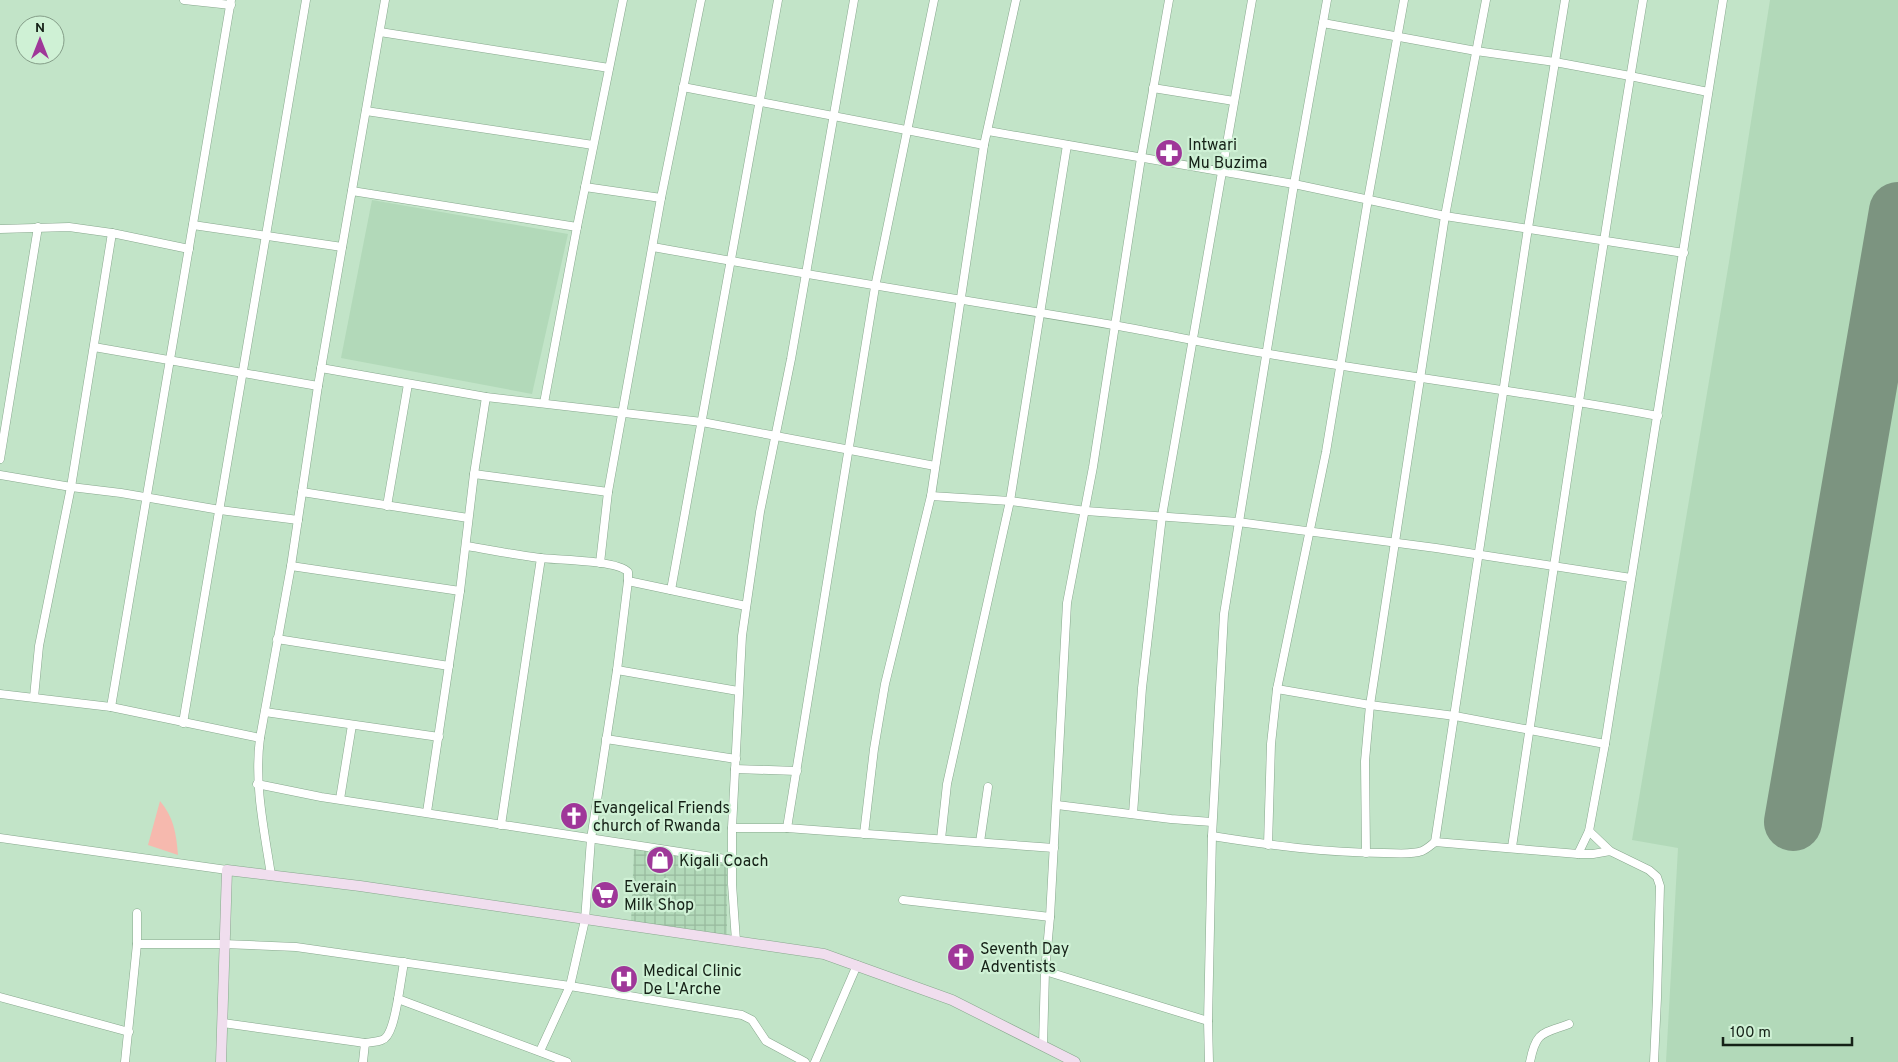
<svg xmlns="http://www.w3.org/2000/svg" width="1898" height="1062" viewBox="0 0 1898 1062" font-family="Overpass,sans-serif">
  <style>
    .built { fill: #b2d9b9 }
    .industrial { fill: url(#industrial-grid) }
    .green { fill: #f6b9ae }
    .lines { fill: none; stroke-linecap: round; stroke-linejoin: round }
    .taxiway { stroke: #7c9480; stroke-width: 22 }
    .runway { stroke: #7c9480; stroke-width: 58 }
    .street-casing { stroke: #87a78d; stroke-width: 9 }
    .secondary-casing { stroke: #87a78d; stroke-width: 11 }
    .street { stroke: #fff; stroke-width: 8 }
    .secondary { stroke: #f0deee; stroke-width: 10 }
    .labels { text-anchor: middle; stroke-width: 4.5; stroke-linejoin: round; paint-order: stroke }
    .poi-label { font-size: 16px; fill: #152117; stroke: #cff1d5; text-anchor: start }
  </style>
  <defs>
    <pattern id="industrial-grid" width="8" height="8" patternUnits="userSpaceOnUse" patternTransform="scale(1.25)"><rect width="8" height="8" fill="#b2d9b9"/><path d="M0 4h8M4 0v8" fill="none" stroke="#98ba9e"/></pattern>
  </defs>
  <rect width="100%" height="100%" fill="#c2e4c8"/>
  <g class="built">
    <path d="M1770,0H1898V1062H1666L1678,848L1632,840L1729,262Z"/>
    <path d="M372,200L568,234L532,394L341,358Z"/>
  </g>
  <path class="industrial" d="M634,849L727,863V935L631,922Z"/>
  <path class="green" d="M160,801C174,818 176,833 178,855L148,845Z"/>
  <g class="lines">
    <g class="taxiway">
      <path d="M1895,230L1898,256"/>
      <path d="M1880,313L1890,297L1898,288"/>
    </g>
    <path class="runway" d="M1793,822L1898,211"/>
    <g class="street-casing">
      <g id="street">
        <path d="M184,0L231,5"/>
        <path d="M1323,23L1476,51L1555,62L1630,76L1708,92"/>
        <path d="M380,32L609,68"/>
        <path d="M683,87L984,145"/>
        <path d="M1153,88L1234,101"/>
        <path d="M366,111L593,145"/>
        <path d="M988,131L1294,184L1445,216L1684,253"/>
        <path d="M585,187L661,198"/>
        <path d="M352,191L577,227"/>
        <path d="M193,225L342,247"/>
        <path d="M0,229L69,227L112,233L189,249"/>
        <path d="M653,247C806,275 959,299 1113,325C1165,334 1216,346 1269,354C1398,376 1529,392 1658,416"/>
        <path d="M94,347L318,386"/>
        <path d="M321,368L486,397L702,422L935,466"/>
        <path d="M544,403L577,227L623,0"/>
        <path d="M0,459L38,227"/>
        <path d="M474,474L608,492"/>
        <path d="M0,475L71,487L121,493L220,510L298,520"/>
        <path d="M302,492L468,518"/>
        <path d="M931,496L1010,501L1086,511L1238,522L1436,548L1631,578"/>
        <path d="M387,506L408,384"/>
        <path d="M467,546C491,550 515,555 540,558C558,560 617,560 628,572V581L617,670L591,839L585,920L570,986L540,1051"/>
        <path d="M600,563L608,492L661,198L701,0"/>
        <path d="M291,566L460,591"/>
        <path d="M628,581L746,606"/>
        <path d="M671,590L778,0"/>
        <path d="M277,639L449,666"/>
        <path d="M617,670L738,691"/>
        <path d="M1277,689L1370,705L1455,716L1605,744"/>
        <path d="M0,694L111,707L260,738"/>
        <path d="M34,697L39,646L71,487L112,233"/>
        <path d="M111,707L231,0"/>
        <path d="M265,712L439,737"/>
        <path d="M183,723L306,0"/>
        <path d="M606,739L736,759"/>
        <path d="M735,769L797,771"/>
        <path d="M257,784L321,797L732,860"/>
        <path d="M340,799L352,725"/>
        <path d="M1057,805L1171,819L1212,822"/>
        <path d="M427,812L460,591L474,474L486,397"/>
        <path d="M1133,814L1142,688L1162,516L1252,0"/>
        <path d="M501,825L541,558"/>
        <path d="M732,828H787L1054,848"/>
        <path d="M787,828L875,287L934,0"/>
        <path d="M1589,831L1610,851"/>
        <path d="M864,834L874,749L885,684L931,496L984,145L1016,0"/>
        <path d="M1212,836C1269,845 1326,853 1384,853C1396,853 1411,855 1422,851C1427,849 1431,845 1435,842L1578,854H1593L1610,851L1649,870L1657,877L1660,886L1657,998L1654,1062"/>
        <path d="M0,838L227,870"/>
        <path d="M941,839L947,784L1010,501L1067,145"/>
        <path d="M980,842L988,787"/>
        <path d="M1435,842L1528,228L1565,0"/>
        <path d="M1268,845L1271,744L1277,689L1326,452L1368,199L1404,0"/>
        <path d="M1512,847C1554,565 1596,282 1643,0"/>
        <path d="M1366,853L1365,761L1370,705L1445,216L1486,0"/>
        <path d="M1578,854L1589,831L1605,744L1723,0"/>
        <path d="M271,875C264,829 254,784 260,738L291,566L318,386L385,0"/>
        <path d="M903,900L1050,917"/>
        <path d="M736,941L732,884V828L742,636L760,512L791,359L854,0"/>
        <path d="M137,944H223L296,947L570,986L742,1015L752,1020L766,1041L805,1062"/>
        <path d="M404,962L398,999L567,1062"/>
        <path d="M1045,971L1208,1021"/>
        <path d="M0,997L129,1032"/>
        <path d="M223,1023L365,1043L363,1062"/>
        <path d="M365,1043C371,1042 377,1042 382,1040C392,1037 396,1009 398,999"/>
        <path d="M1043,1046L1045,971L1050,917L1067,603L1093,467L1141,158L1169,0"/>
        <path d="M125,1062L137,944V913"/>
        <path d="M815,1062L857,965"/>
        <path d="M1209,1062L1208,1021L1212,836L1224,614L1294,184L1327,0"/>
        <path d="M1530,1062C1536,1031 1542,1034 1569,1024"/>
      </g>
    </g>
    <g class="secondary-casing">
      <path id="secondary" d="M221,1062L227,870L360,886L824,954L952,1000L1075,1062"/>
    </g>
    <use href="#street" class="street"/>
    <use href="#secondary" class="secondary"/>
  </g>
  <defs>
    <g id="pharmacy-disc" transform="scale(1.4375)"><circle r="9.5" fill="#9f3799" stroke="#cff1d5"/><path d="M-2-6h4v4h4v4h-4v4h-4v-4h-4v-4h4Z" fill="#fff"/></g>
    <g id="church-disc" transform="scale(1.4375)"><circle r="9.5" fill="#9f3799" stroke="#cff1d5"/><path d="M-1.2-6h2.4v3.5h3.3v2.4h-3.3V6h-2.4V-.1h-3.3v-2.4h3.3Z" fill="#fff"/></g>
    <g id="shop-disc" transform="scale(1.4375)"><circle r="9.5" fill="#9f3799" stroke="#cff1d5"/><path d="M-5-2.5h2.3a2.7 3.5 0 0 1 5.4 0H5L5.5 6h-11ZM-1.5-2.5h3a1.5 2.3 0 0 0-3 0Z" fill="#fff"/></g>
    <g id="supermarket-disc" transform="scale(1.4375)"><circle r="9.5" fill="#9f3799" stroke="#cff1d5"/><path d="M-6-5.5h2.5l.6 2H6L4.5 2H-2.5L-4.4-4H-6ZM-1.5 3.2a1.3 1.3 0 1 0 .1 0ZM3 3.2a1.3 1.3 0 1 0 .1 0Z" fill="#fff"/></g>
    <g id="hospital-disc" transform="scale(1.4375)"><circle r="9.5" fill="#9f3799" stroke="#cff1d5"/><path d="M-5-5h3v3.5h4V-5h3V5h-3V1.5h-4V5h-3Z" fill="#fff"/></g>
  </defs>
  <g fill-rule="evenodd">
    <use href="#pharmacy-disc" x="1169" y="153"/>
    <use href="#church-disc" x="574" y="816"/>
    <use href="#shop-disc" x="660" y="860"/>
    <use href="#supermarket-disc" x="605" y="895"/>
    <use href="#church-disc" x="961" y="957"/>
    <use href="#hospital-disc" x="624" y="979"/>
  </g>
  <g class="labels">
    <g class="poi-label">
      <text x="1188" y="150">Intwari<tspan x="1188" dy="18">Mu Buzima</tspan></text>
      <text x="593" y="813">Evangelical Friends<tspan x="593" dy="18">church of Rwanda</tspan></text>
      <text x="679" y="866">Kigali Coach</text>
      <text x="624" y="892">Everain<tspan x="624" dy="18">Milk Shop</tspan></text>
      <text x="980" y="954">Seventh Day<tspan x="980" dy="18">Adventists</tspan></text>
      <text x="643" y="976">Medical Clinic<tspan x="643" dy="18">De L'Arche</tspan></text>
    </g>
  </g>
  <g transform="translate(40 40)"><circle r="24" fill="#cff1d5" stroke="#859e89"/>
  <path d="M0-4L9 19L0 12L-9 19Z" fill="#9f3799"/>
  <text y="-8" font-size="14" font-weight="bold" text-anchor="middle" fill="#152117">N</text>
  </g>
  <path d="M1723 1037v8h129v-8" fill="none" stroke="#152117" stroke-width="2.5"/>
  <text x="1730" y="1037" font-size="15" fill="#152117" stroke="#cff1d5" stroke-width="4" paint-order="stroke">100 m</text>
</svg>
